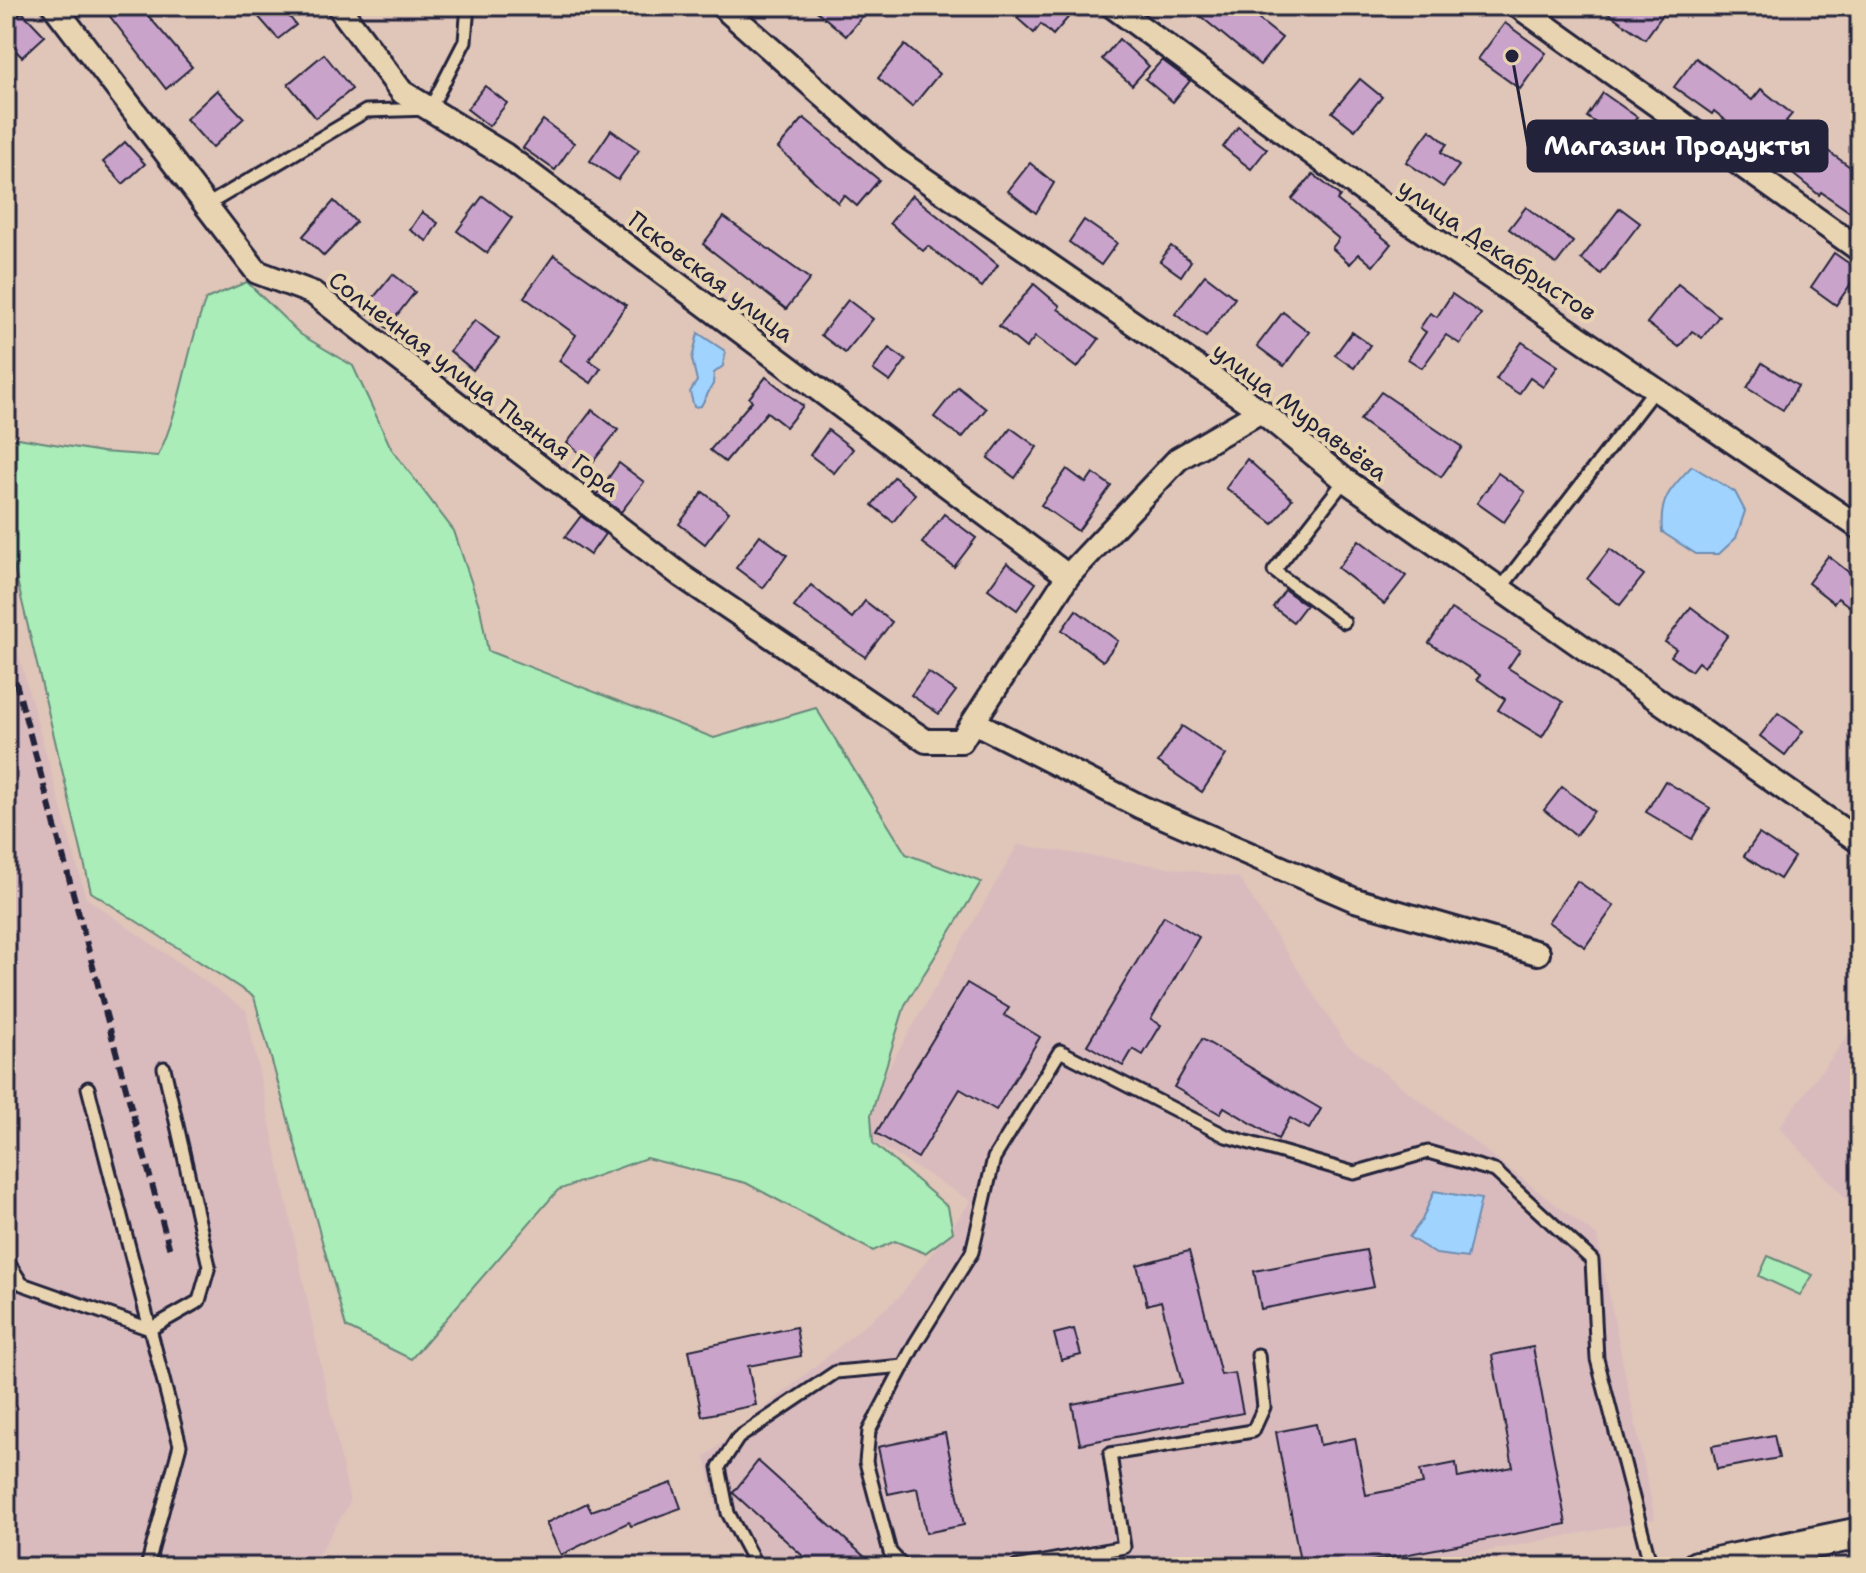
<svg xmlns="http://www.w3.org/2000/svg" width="1866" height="1573" viewBox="0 0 1866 1573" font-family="'Shantell Sans',sans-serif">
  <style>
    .built { fill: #d9bbbe }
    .green { fill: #aaedb8; stroke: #66887a; stroke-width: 2 }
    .water { fill: #a0d3fe; stroke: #6e8cb0; stroke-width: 2 }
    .building { fill: #caa3ca; stroke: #22223b; stroke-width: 2 }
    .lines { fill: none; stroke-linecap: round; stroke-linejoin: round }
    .service-casing { stroke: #22223b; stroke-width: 17 }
    .minor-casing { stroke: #22223b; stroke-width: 28 }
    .secondary-casing { stroke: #22223b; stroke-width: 36 }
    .service { stroke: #e9d4b2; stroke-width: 11 }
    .minor { stroke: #e9d4b2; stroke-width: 22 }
    .secondary { stroke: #e9d4b2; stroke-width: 30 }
    .rail { stroke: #22223b; stroke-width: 6; stroke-dasharray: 12 6; stroke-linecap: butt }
    .labels { text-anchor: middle; stroke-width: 8; stroke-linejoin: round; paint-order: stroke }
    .street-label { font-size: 24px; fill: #22223b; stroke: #e9d4b2 }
    .leader { fill: none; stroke: #22223b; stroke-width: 3 }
    .callout-dot { fill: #22223b; stroke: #e9d4b2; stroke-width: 3 }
    .callout { fill: #22223b; stroke: #22223b; stroke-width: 3 }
    .callout-label { font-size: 26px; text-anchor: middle; font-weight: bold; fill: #fff }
  </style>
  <rect width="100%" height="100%" fill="#e0c5b9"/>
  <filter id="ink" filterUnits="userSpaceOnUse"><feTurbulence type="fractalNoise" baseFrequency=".0125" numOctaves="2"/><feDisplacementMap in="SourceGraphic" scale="16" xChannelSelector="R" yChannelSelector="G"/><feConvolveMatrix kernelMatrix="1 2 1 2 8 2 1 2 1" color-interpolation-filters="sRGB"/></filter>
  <g filter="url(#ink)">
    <g class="built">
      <path d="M6,609L86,898L246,1010L350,1502L311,1567H6Z"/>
      <path d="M1018,845L1239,878L1345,1043L1597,1236L1655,1519L1404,1567H755L718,1515L705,1457L899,1297L971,1201L853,1129Z"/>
      <path d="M1860,1020V1214L1779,1127Z"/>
    </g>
    <g class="green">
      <path d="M247,282L300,334L353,366L391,448L454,531L480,608L488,651L714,738L816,708L906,854L981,882L905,1005L871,1115L873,1143L948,1207L953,1232L925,1253L895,1241L873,1251L746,1183L646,1158L558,1190L411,1359L346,1327L254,997L91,892L6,534V436L102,452L158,456C182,406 186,350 206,299Z"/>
      <path d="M1768,1256L1813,1275L1800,1295L1759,1276Z"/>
    </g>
    <g class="water">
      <path d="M698,333L725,351L723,366L714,373L713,384L701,406L694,407L690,392L697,381L692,359Z"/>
      <path d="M1692,466L1735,492L1745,511L1736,538L1719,554H1696L1662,532C1659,499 1670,489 1692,466Z"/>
      <path d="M1434,1191L1481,1199L1467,1258L1436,1254L1409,1237L1422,1220Z"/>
    </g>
    <g class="building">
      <path d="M102,6H140L192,67L166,89Z"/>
      <path d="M249,6H281L296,25L278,39Z"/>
      <path d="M811,6H871L846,36Z"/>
      <path d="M1020,6H1078L1053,35L1041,24L1034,33L1017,18L1025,10Z"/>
      <path d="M1188,6H1242L1282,38L1260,65Z"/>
      <path d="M1598,6H1669L1645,39Z"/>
      <path d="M22,12L45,36L22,57L6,41V27Z"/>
      <path d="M1505,23L1546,53L1520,89L1478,59Z"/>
      <path d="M1119,39L1149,66L1132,85L1102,59Z"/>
      <path d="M905,45L939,74L912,107L878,78Z"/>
      <path d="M324,54L352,89L316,118L288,84Z"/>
      <path d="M1696,58L1752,100L1761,89L1792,114L1786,121L1860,174V219L1821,192L1819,195L1714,111L1712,114L1674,87Z"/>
      <path d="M1162,60L1190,81L1173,102L1145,79Z"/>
      <path d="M1360,79L1382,97L1355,130L1332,112Z"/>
      <path d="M485,86L507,103L489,126L467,109Z"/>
      <path d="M217,90L244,118L212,148L186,119Z"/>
      <path d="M1603,93L1637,117L1621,140L1587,117Z"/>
      <path d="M804,118L879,180L857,206L844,195L838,203L778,148Z"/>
      <path d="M543,120L574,143L555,170L523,148Z"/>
      <path d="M1238,127L1267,149L1251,169L1223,147Z"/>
      <path d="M611,130L639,150L618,180L590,161Z"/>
      <path d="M1430,130L1447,144L1441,152L1459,166L1443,187L1406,162Z"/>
      <path d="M125,142L145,164L123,184L103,162Z"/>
      <path d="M1030,163L1054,183L1036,213L1008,191Z"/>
      <path d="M1313,174L1340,196L1337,200L1391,244L1373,266L1359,254L1350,264L1332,248L1339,239L1292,199Z"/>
      <path d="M912,195L998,265L982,287L928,246L923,251L890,223Z"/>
      <path d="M483,196L512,218L487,253L457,231Z"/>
      <path d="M334,201L356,222L324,256L303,236Z"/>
      <path d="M1526,207L1573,242L1556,264L1509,229Z"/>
      <path d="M1620,208L1640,223L1601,274L1581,259Z"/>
      <path d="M422,212L438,223L427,241L410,230Z"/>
      <path d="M724,217L810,279L786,309L703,244Z"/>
      <path d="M1084,220L1117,243L1101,265L1069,242Z"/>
      <path d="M1171,246L1191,261L1181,276L1160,261Z"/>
      <path d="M1834,253L1860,271L1836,305L1811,287Z"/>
      <path d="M554,255L626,305L589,360L601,368L591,383L559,361L576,335L524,297Z"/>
      <path d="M393,274L415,292L387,328L364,309Z"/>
      <path d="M1205,275L1235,298L1206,337L1175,314Z"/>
      <path d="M1034,284L1060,306L1058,309L1099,339L1077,368L1035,337L1026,348L999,326Z"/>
      <path d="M1678,284L1719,316L1702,338L1692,331L1679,347L1647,323Z"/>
      <path d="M1452,294L1481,314L1460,344L1446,335L1422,368L1408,359L1426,332L1420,328L1430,313L1437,317Z"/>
      <path d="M848,300L873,319L845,353L821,335Z"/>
      <path d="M1283,312L1309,332L1284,366L1257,346Z"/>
      <path d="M475,320L499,339L473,370L450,351Z"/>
      <path d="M1352,332L1370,345L1354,368L1335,355Z"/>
      <path d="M1522,342L1558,366L1543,387L1530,378L1519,394L1496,379Z"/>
      <path d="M889,348L906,360L890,382L873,370Z"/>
      <path d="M1762,363L1798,386L1783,410L1747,388Z"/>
      <path d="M766,377L803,406L786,427L767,412L725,462L710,450L752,401L749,398Z"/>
      <path d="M958,387L986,409L962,438L934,417Z"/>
      <path d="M1381,392L1462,447L1441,477L1360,420Z"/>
      <path d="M592,410L618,430L592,463L567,443Z"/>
      <path d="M1011,428L1037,447L1015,478L988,458Z"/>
      <path d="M828,430L853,449L834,473L810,455Z"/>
      <path d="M1247,459L1292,499L1273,524L1226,488Z"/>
      <path d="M619,463L644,482L621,512L597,494Z"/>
      <path d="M1067,469L1086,483L1093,473L1111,486L1078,531L1041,505Z"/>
      <path d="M1498,473L1525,492L1504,522L1477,503Z"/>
      <path d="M894,477L915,494L893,522L872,505Z"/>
      <path d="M703,492L729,512L705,544L679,524Z"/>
      <path d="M944,514L976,538L954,567L922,543Z"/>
      <path d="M581,516L605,534L590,555L565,537Z"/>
      <path d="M760,535L787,555L763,588L736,568Z"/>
      <path d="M1359,540L1406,576L1384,604L1338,568Z"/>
      <path d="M1610,549L1644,575L1620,605L1587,579Z"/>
      <path d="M1828,556L1860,581V614L1838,598L1834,603L1808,583Z"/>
      <path d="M1007,563L1036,583L1017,610L988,589Z"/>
      <path d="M811,585L852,618L865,601L892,622L865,657L794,607Z"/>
      <path d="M1285,590L1306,605L1293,622L1273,607Z"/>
      <path d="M1691,607L1728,635L1704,667L1698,662L1691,671L1671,656L1676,649L1665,642Z"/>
      <path d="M1451,609L1520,650L1508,668L1563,702L1542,737L1498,710L1505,699L1477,679L1480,675L1429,643Z"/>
      <path d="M1076,610L1118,641L1103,661L1062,630Z"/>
      <path d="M928,672L956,691L939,714L911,695Z"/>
      <path d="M1778,713L1803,731L1785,755L1760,736Z"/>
      <path d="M1182,726L1226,755L1202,792L1158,762Z"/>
      <path d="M1665,781L1710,808L1692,839L1646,812Z"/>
      <path d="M1562,787L1594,811L1576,835L1544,810Z"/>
      <path d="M1759,834L1794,857L1780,879L1744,856Z"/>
      <path d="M1577,881L1614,906L1585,947L1548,922Z"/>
      <path d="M1164,916L1199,937L1151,1019L1161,1025L1143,1055L1133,1049L1123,1066L1087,1045Z"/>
      <path d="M967,983L1009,1008L1004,1015L1040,1037L996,1110L960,1089L918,1158L876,1133Z"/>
      <path d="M1202,1039L1321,1109L1309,1129L1290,1118L1278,1139L1224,1107L1220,1114L1174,1087Z"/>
      <path d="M1366,1250L1374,1287L1261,1309L1254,1271Z"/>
      <path d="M1189,1251L1221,1375L1235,1373L1243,1413L1080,1444L1072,1404L1182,1383L1161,1301L1147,1305L1137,1265Z"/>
      <path d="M796,1327L801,1356L748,1366L756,1405L702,1416L689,1350Z"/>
      <path d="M1074,1329L1081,1355L1061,1360L1054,1334Z"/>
      <path d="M1533,1347L1566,1524L1341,1567H1301L1276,1432L1316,1424L1320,1445L1355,1438L1366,1495L1423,1484L1420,1470L1456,1463L1458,1478L1513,1467L1492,1355Z"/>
      <path d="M945,1433L964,1525L926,1533L917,1488L888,1494L878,1447Z"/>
      <path d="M1774,1435L1779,1458L1717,1469L1712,1446Z"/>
      <path d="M758,1461L876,1567H815L733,1493Z"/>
      <path d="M672,1483L681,1508L631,1526L629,1522L561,1555L546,1523L587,1503L591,1511Z"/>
    </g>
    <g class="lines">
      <g class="service-casing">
        <g id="service">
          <path d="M207,205L366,111L430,109L465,41L468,6"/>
          <path d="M1501,588L1655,389"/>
          <path d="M1344,622L1274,571L1345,480"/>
          <path d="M88,1088L180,1445L147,1567"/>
          <path d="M6,1259L22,1284L150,1329L199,1301L209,1266L164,1068"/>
          <path d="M757,1567L728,1513L719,1467L738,1438L836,1372L904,1366"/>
          <path d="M904,1567L890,1552L866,1462L869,1431L915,1344L972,1252L994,1158L1060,1051L1226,1136L1354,1173L1428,1152L1495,1171L1592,1260L1597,1359L1651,1567"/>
          <path d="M1016,1567L1124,1547L1110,1454L1253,1431L1264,1407L1258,1355"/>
        </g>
      </g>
      <g class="minor-casing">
        <g id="minor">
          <path d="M54,6L257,272L313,293L682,576L926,741H961L1068,576L1178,459L1261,411"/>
          <path d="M338,6L402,92L505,155L1068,576"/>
          <path d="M722,6L895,159L1261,411L1345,480L1860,842"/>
          <path d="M1112,6L1362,190L1860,528"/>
          <path d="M1518,6L1860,250"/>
          <path d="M974,722L1141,807L1355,900L1538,953"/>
        </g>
      </g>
      <g class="secondary-casing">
        <path id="secondary" d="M1697,1567L1860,1533"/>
      </g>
      <use href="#service" class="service"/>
      <use href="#minor" class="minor"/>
      <use href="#secondary" class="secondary"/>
      <path class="rail" d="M6,646L171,1254"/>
    </g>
  </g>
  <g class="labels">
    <g class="street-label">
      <text transform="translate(1497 250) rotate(34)" y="8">улица Декабристов</text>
      <text transform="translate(711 277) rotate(37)" y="8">Псковская улица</text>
      <text transform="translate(474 384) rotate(37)" y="8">Солнечная улица Пьяная Гора</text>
      <text transform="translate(1300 412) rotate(37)" y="8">улица Муравьёва</text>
    </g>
  </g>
  <path class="leader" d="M1512 56L1528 146"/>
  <circle class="callout-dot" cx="1512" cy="56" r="8"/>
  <rect class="callout" x="1528" y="121" width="299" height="50" rx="8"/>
  <g class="callout-label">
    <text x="1677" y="155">Магазин Продукты</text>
  </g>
  <rect width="1866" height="1573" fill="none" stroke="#e9d4b2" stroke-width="32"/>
  <rect x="16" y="16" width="1834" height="1541" fill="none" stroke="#22223b" stroke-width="3" filter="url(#ink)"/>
</svg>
